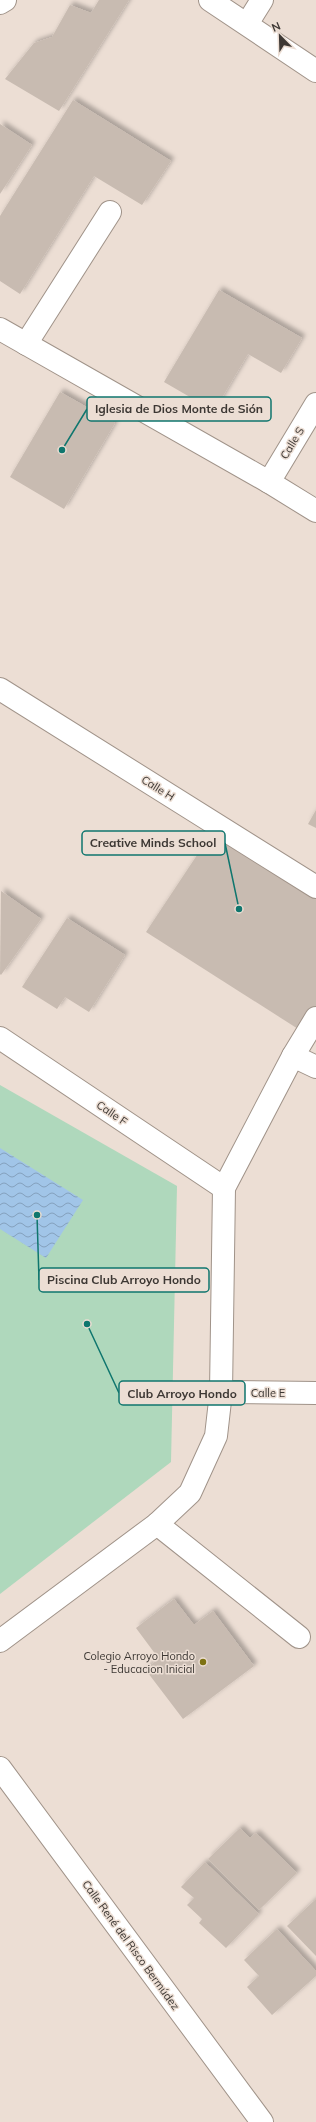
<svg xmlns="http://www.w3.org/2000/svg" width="316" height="2122" viewBox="0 0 316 2122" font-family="Mulish,sans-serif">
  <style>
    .pitch { fill: #afd8bc }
    .water { fill: url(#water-waves) }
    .building { fill: #c8bbb1; filter: url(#shadow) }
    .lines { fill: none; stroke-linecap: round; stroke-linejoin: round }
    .minor-casing { stroke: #a09389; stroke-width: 24 }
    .minor { stroke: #fff; stroke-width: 22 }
    .poi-dot { fill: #7e7213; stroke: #ecded4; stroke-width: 1.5 }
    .labels { text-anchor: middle; stroke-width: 3; stroke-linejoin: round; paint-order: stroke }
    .street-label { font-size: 11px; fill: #3d3834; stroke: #ecded4 }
    .poi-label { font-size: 11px; fill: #3d3834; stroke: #ecded4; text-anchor: end }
    .leader { fill: none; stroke: #0f766e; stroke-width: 1.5 }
    .callout-dot { fill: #0f766e; stroke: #ecded4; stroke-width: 1.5 }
    .callout { fill: #ecded4; stroke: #0f766e; stroke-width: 1.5 }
    .callout-label { font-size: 12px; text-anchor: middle; font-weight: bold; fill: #3d3834 }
  </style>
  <defs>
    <pattern id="water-waves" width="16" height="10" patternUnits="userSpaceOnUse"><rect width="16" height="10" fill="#a1c5e8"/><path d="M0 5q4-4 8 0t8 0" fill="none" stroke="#84a1bd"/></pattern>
    <filter id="shadow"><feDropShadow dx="3.5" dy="-3.5" stdDeviation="2" flood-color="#0004"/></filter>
  </defs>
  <rect width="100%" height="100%" fill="#ecded4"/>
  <path class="pitch" d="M0,1085L177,1186L171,1462L0,1594Z"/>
  <path class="water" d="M0,1148L83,1200L46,1258L0,1229Z"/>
  <g class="building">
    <path d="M99,0H129L59,111L5,79L34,43L52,37L70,5L91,13Z"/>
    <path d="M73,100L171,161L142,205L94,176L20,294L0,281V216Z"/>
    <path d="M0,124L32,145L0,194Z"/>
    <path d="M219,290L302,338L281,373L248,354L214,411L164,382Z"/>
    <path d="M60,392L115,423L64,509L10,477Z"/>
    <path d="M316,810V828L308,824Z"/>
    <path d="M217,825L316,887V1018L306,1034L146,932Z"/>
    <path d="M1,891L41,919L1,975L0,974Z"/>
    <path d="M67,918L125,955L89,1012L65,997L57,1009L22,987Z"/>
    <path d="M174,1599L194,1625L213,1611L254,1666L183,1719L145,1669L159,1659L136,1628Z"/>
    <path d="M240,1828L250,1838L256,1833L297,1873L259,1910L208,1859Z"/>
    <path d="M205,1862L259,1914L226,1948L199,1923L202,1919L187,1905L194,1898L181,1887Z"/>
    <path d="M316,1899V1956L287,1926Z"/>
    <path d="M277,1929L316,1971V1976L272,2015L247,1987L259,1976L244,1960Z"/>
  </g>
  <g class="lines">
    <g class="minor-casing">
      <g id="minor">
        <path d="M210,0L316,71"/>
        <path d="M0,3L5,0"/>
        <path d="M247,24L262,0"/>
        <path d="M0,329L269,482L316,511"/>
        <path d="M26,344L110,212"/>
        <path d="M269,482L316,404"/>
        <path d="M0,689L316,887"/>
        <path d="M0,1038L224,1188"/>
        <path d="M293,1056L316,1067"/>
        <path d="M221,1392L316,1393"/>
        <path d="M157,1524L299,1637"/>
        <path d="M0,1641L157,1524L190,1493L216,1436L221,1392L224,1188L293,1056L316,1018"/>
        <path d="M0,1768L262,2122"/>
      </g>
    </g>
    <use href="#minor" class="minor"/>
  </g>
  <circle class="poi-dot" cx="203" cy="1662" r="4"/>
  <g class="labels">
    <g class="street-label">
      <text transform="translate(292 443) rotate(-59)" y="4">Calle S</text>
      <text transform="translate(158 788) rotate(32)" y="4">Calle H</text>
      <text transform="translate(112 1113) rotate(34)" y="4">Calle F</text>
      <text x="268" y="1397">Calle E</text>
      <text transform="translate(131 1945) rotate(54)" y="4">Calle René del Risco Bermúdez</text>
    </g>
    <g class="poi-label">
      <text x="195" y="1660">Colegio Arroyo Hondo<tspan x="195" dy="13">- Educacion Inicial</tspan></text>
    </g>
  </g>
  <path class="leader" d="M62 450L87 409M239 909L225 843M37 1215L39 1280M87 1324L119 1393"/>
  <g class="callout-dot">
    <circle cx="62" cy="450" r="4"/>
    <circle cx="239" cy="909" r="4"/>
    <circle cx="37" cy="1215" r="4"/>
    <circle cx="87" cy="1324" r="4"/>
  </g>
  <g class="callout">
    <rect x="87" y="397" width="184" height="24" rx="4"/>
    <rect x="82" y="831" width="143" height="24" rx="4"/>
    <rect x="39" y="1268" width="170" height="24" rx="4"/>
    <rect x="119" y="1381" width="126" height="24" rx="4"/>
  </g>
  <g class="callout-label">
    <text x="179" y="413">Iglesia de Dios Monte de Sión</text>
    <text x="153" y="847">Creative Minds School</text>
    <text x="124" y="1284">Piscina Club Arroyo Hondo</text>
    <text x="182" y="1398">Club Arroyo Hondo</text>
  </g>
  <g transform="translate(280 36) rotate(337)" stroke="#ecded4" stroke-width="3" paint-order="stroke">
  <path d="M0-3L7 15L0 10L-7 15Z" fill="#3d3834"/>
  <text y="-6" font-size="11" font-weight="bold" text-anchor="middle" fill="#3d3834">N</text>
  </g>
</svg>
